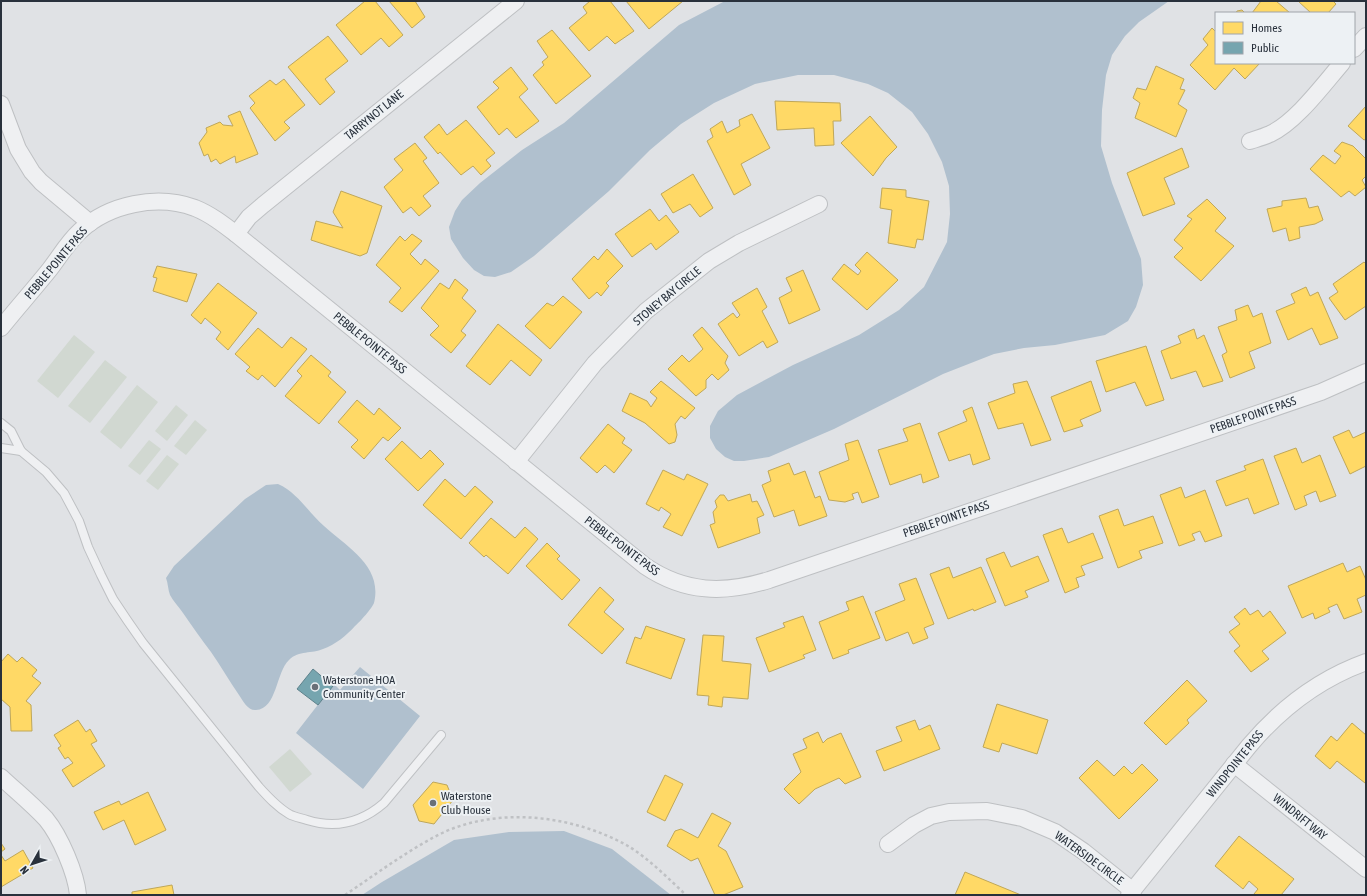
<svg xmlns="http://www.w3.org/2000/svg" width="1367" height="896" viewBox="0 0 1367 896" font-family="'Asap Condensed',sans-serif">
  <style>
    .green { fill: #d1d8d1 }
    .water { fill: #b0c0ce }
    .homes { fill: #ffd966; stroke: #bfa759 }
    .public { fill: #76a5af; stroke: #5f828c }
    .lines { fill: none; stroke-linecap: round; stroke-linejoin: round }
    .lane-casing { stroke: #bec0c3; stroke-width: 10 }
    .street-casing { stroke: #bec0c3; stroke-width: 18 }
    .path { stroke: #bfc1c4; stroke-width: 2.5; stroke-dasharray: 3 3; stroke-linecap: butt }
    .lane { stroke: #eff0f2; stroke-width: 8 }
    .street { stroke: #eff0f2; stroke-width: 16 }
    .poi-dot { fill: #696f77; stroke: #edf1f4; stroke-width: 1.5 }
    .labels { text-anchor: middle; stroke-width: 4; stroke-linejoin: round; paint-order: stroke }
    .street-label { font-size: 12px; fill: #29313c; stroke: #edf1f4 }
    .poi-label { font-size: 12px; fill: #29313c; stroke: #edf1f4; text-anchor: start }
  </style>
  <rect width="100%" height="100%" fill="#e0e2e5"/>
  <g class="green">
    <path d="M74,335L95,352L58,398L37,381Z"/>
    <path d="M105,360L127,377L90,423L68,406Z"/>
    <path d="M137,385L158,402L121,449L100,432Z"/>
    <path d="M176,405L188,415L167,441L155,431Z"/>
    <path d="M195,420L207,430L186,455L174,446Z"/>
    <path d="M149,440L161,449L140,475L128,466Z"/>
    <path d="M167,455L179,464L158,490L146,481Z"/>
    <path d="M290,749L312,774L290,792L269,767Z"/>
  </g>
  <g class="water">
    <path d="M725,1H1169L1139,22L1125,36L1112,55L1106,75L1102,110L1101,146L1112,183L1141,259L1143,285L1136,307L1128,321L1105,335L1055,345L1024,348L994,354L943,374L834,429L769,457L744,461H734L725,457L716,449L710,438V426L718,411L737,395L793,365L859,335L899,310L924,287L947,242L950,214L949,186L942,162L928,134L912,112L888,93L868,84L834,75H798L755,84L714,103L681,124L650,150L609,191L534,256L511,272L495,277L484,276L474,270L463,258L451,239L449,227L455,211L462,200L480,183L522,150L564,123L679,25Z"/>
    <path d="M278,484C298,493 308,512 324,526C347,547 383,566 374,603C372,608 360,622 355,626C347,635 335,645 323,649C312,654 299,650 289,660C276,672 277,709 256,710C248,711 243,701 239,695C229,681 221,666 211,652C201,639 192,626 183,613C179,607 173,601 170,595C168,590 168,583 166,578L174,566L245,499L266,485Z"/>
    <path d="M360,667L420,716L363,789L296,733L334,684L340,690Z"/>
    <path d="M564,831L612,849L671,895H362L382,882L454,840L509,832Z"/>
  </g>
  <g class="homes">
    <path d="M365,1H375L403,35L389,47L381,38L361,55L336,25Z"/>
    <path d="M389,1H415L425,17L412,28Z"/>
    <path d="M590,1H610L634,31L615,44L607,36L589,51L569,28L587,13L583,7Z"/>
    <path d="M626,1H683L649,29Z"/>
    <path d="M1261,1H1276L1290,13H1252Z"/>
    <path d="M1298,1H1333L1336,4L1328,13H1311Z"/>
    <path d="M1242,10L1245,13H1236L1237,11Z"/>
    <path d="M1212,28L1216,32V63H1260L1245,79L1234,68L1215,90L1190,65L1208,45L1203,39Z"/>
    <path d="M552,30L591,76L556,104L533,75L544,65L542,62L548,57L537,41Z"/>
    <path d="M328,36L348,61L325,79L335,92L320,105L288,67Z"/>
    <path d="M1156,66L1184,79L1180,89L1185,90L1178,104L1187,110L1176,137L1135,118L1140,103L1133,98L1137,88L1146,90Z"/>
    <path d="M511,67L528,89L519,97L539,121L516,138L507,128L499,135L477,107L499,88L493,82Z"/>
    <path d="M284,79L305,105L284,122L290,128L275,141L250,108L255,103L249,96L270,80L276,85Z"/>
    <path d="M775,101L840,103L841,121H833L834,145L815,146L814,128L777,130Z"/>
    <path d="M1366,106V139L1364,140L1348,126Z"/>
    <path d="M240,111L258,154L236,163L235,156L220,164L216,159L211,162L208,154L204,156L199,143L207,132L206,128L220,122L223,125L233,126L228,116Z"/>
    <path d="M752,114L770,148L741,164L751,185L734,195L707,141L713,137L710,129L722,121L727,133L740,126L739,120Z"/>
    <path d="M870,116L897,147L886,158L873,176L841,143Z"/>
    <path d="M466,120L495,153L486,160L491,166L481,175L473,166L461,175L440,152L438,154L424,137L439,124L447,135Z"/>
    <path d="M1342,142L1353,146L1366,159V176L1362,180L1366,187L1355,196L1349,191L1341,197L1310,169L1323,155L1335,164L1341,156L1334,151Z"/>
    <path d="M415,143L427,158L423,161L439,183L423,196L431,206L419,216L411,207L403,213L384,187L403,170L394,159Z"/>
    <path d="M1182,148L1189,167L1164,178L1175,204L1143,216L1127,173Z"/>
    <path d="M693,174L713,208L700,217L690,204L673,213L661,194Z"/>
    <path d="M882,188L906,190V197L929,201L923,240L917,239L915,248L888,243L892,210L880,208Z"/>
    <path d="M341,191L382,206L367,253L360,256L311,240L316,221L343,228L333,212Z"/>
    <path d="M1306,198L1309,208L1318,206L1323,220L1315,224L1299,227L1300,238L1289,241L1286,228L1273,232L1267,209L1282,206V201Z"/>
    <path d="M1207,199L1226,218L1215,231L1234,246L1201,281L1174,257L1183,248L1174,240L1192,219L1187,216Z"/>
    <path d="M650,209L659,221L666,215L679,232L656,250L651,243L632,257L615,234Z"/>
    <path d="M412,234L422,241L410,254L421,265L425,259L439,271L402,312L389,302L401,288L376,265L400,236L405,241Z"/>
    <path d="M607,249L623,266L606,283L609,286L601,296L597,292L589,299L572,279L594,256L598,260Z"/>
    <path d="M867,252L898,280L867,310L832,279L844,264L858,275L861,271L855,265Z"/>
    <path d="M1364,262L1366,264V306L1345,320L1329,298L1338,292L1333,284Z"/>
    <path d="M157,266L197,274L187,302L153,291L157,278L153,277Z"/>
    <path d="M803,270L820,310L789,324L779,298L792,291L786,278Z"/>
    <path d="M455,279L468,290L462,298L476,311L461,331L466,335L451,353L430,335L439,326L421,308L440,283L449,289Z"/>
    <path d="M218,283L257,313L228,350L216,339L221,332L205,318L201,324L191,315Z"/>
    <path d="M1306,287L1310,296L1318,292L1338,338L1320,345L1312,328L1288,340L1276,311L1295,303L1291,294Z"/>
    <path d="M757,288L767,307L762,311L778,342L767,348L763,341L739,356L718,324L733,313L737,318L740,315L732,303Z"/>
    <path d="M563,296L582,312L550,349L525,326L547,303L553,306Z"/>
    <path d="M1248,305L1253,317L1262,313L1271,343L1249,352L1255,368L1230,378L1222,355L1227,352L1218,327L1237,320L1235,310Z"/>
    <path d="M498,324L542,360L530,376L511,360L490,385L466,366Z"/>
    <path d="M702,327L728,356L725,363L729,370L718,380L712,374L706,380V388L696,396L668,369L682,355L689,362L703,349L693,335Z"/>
    <path d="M258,328L282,348L291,337L307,349L275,387L262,375L258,380L246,371L250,367L235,354Z"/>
    <path d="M1194,329L1197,339L1204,335L1223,381L1203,387L1196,371L1171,379L1161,351L1181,343L1178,336Z"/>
    <path d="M1146,346L1164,400L1146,406L1135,382L1106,392L1096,361Z"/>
    <path d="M311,355L331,372L328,376L346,392L319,424L285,396L302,376L297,371Z"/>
    <path d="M661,381L695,408L685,419L681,416L675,424L677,435L675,442L669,444L645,423L622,411L630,393L647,401L651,407L657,398L650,392Z"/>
    <path d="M1027,381L1051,440L1031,446L1023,423L998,429L988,403L1015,393L1013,384Z"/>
    <path d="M1091,381L1101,411L1080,420L1083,426L1064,432L1051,397Z"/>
    <path d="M357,400L374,415L379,408L401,428L388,441L383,437L364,459L351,447L358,440L338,422Z"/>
    <path d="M972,407L990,459L973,465L970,454L949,461L938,433L967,421L963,411Z"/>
    <path d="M920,423L939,477L923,483L921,474L890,485L878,450L908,441L903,429Z"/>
    <path d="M608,424L625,438L622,443L632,450L614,473L605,465L597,473L580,458Z"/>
    <path d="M1349,430L1353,438L1366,432V466L1350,474L1333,437Z"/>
    <path d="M858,440L879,497L862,503L858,492L852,494L854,499L845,502L829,500L819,472L849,460L845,444Z"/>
    <path d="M402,441L421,459L430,450L444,464L418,491L385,459Z"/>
    <path d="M1296,448L1302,463L1320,455L1336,496L1320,502L1316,491L1304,496L1307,505L1295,510L1274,456Z"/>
    <path d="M1263,459L1279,504L1254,514L1248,498L1226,506L1216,481L1246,470L1244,466Z"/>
    <path d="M789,463L794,475L805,471L815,498L820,496L827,516L799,526L794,510L774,517L762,485L771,481L768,471Z"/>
    <path d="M663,470L684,480L687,474L708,484L682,536L663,527L671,514L661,507L659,511L646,504Z"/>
    <path d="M445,479L465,497L475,486L493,502L461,539L423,505Z"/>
    <path d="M1181,487L1185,498L1205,490L1222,536L1205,542L1200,531L1192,534L1195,540L1179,546L1160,495Z"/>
    <path d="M750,494L752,502L757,501L764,515L757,518L760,533L718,548L710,525L715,523L713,512L717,507L715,501L720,495H724L728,501Z"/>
    <path d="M1118,509L1124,526L1153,516L1163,543L1139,551L1142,558L1118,568L1099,516Z"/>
    <path d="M491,518L515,538L525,527L538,539L508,574L486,555L484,557L469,543Z"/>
    <path d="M1062,528L1068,543L1093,533L1103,558L1081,566L1085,575L1076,578L1079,587L1065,593L1043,535Z"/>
    <path d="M547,543L560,556L557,559L580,580L562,600L526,566Z"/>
    <path d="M1004,552L1011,567L1038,556L1049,581L1025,591L1028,597L1005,606L986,559Z"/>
    <path d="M1343,563L1347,572L1360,566L1366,580V595L1357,599L1362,612L1344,619L1337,604L1328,608L1330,612L1315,619L1313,613L1302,618L1288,586Z"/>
    <path d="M949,567L953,578L981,567L996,602L974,611L973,609L948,619L930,574Z"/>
    <path d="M916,578L934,624L924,628L928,638L913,644L908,632L886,641L875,612L905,600L899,584Z"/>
    <path d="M600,587L614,600L604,612L624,629L602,654L568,625Z"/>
    <path d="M863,596L880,638L848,650L849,653L833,659L819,622L849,610L846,602Z"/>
    <path d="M1245,608L1250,615L1258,610L1263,617L1270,611L1286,633L1262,651L1269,659L1251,672L1234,651L1240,646L1229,632L1240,624L1234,617Z"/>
    <path d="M803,616L816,650L803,655L805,658L769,672L756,638L785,627L783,623Z"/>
    <path d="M646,626L685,639L671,679L626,663L635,637L641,639Z"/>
    <path d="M703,635L724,636L722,661L751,664L748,699L723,697L722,707L708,705L709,696L697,695Z"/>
    <path d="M8,654L17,662L22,657L37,670L32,676L41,683L26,701L31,705L32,731H11L10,707L1,699V662Z"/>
    <path d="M1187,680L1207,701L1187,720L1189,723L1166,745L1144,723Z"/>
    <path d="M997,704L1048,720L1037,754L1002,743L999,752L983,747Z"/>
    <path d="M78,720L86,732L90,729L97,741L91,744L105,766L73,787L62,770L73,763L68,757L65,759L58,748L61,746L54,735Z"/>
    <path d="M915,720L919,730L930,725L940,749L884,771L876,751L902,741L896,727Z"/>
    <path d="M1352,723L1366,735V782L1365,783L1337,761L1330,769L1315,756L1331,736L1337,741Z"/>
    <path d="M818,732L823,743L827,739L841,733L861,777L845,784L839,778L815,789L799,804L784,789L801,772L793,754L807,748L803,739Z"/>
    <path d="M1097,760L1114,776L1124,766L1132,774L1142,764L1158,780L1119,819L1079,778Z"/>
    <path d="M665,775L683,784L665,821L647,812Z"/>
    <path d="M433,782L447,785L453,800L434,824L419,821L413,805Z"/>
    <path d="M148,792L166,830L135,845L124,820L103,830L94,812L119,801L121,805Z"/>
    <path d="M712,813L731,823L718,846L726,851L743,887L723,895H715L698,858L691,861L667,846L675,831L681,829L698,838Z"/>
    <path d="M1239,836L1294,879L1281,895H1256L1254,894L1258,889L1249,881L1243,889L1215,866Z"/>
    <path d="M1,843L5,849L1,852Z"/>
    <path d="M23,850L33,868L1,887V855L5,861Z"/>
    <path d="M965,872L1021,895H955Z"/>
    <path d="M172,885L174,895H132V892Z"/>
  </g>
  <path class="public" d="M313,669L333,686L318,705L297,689Z"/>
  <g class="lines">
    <g class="lane-casing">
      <g id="lane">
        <path d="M1,423L11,431L21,451L46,472L64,493L79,521L88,547L101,575L113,599L127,620L143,643L259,787C268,797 277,807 289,814C294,817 301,818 307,820C336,829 361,823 384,803L441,735"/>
        <path d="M1,448L21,451"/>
      </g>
    </g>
    <g class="street-casing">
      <g id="street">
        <path d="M1354,49L1366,36"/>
        <path d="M1,104L18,149L32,172L41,182L90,223"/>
        <path d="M1250,141C1256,139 1263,137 1270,134C1296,122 1323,85 1342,63"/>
        <path d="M236,234L249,217L263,205L516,1"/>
        <path d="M1,328C17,308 34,289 50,269C60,256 68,242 80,231C109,204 157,194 195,208C210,214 223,224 236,234L645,566C685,593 724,594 769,580L1321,392L1366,372"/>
        <path d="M516,462L595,363L646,311L709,261L739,243L819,204"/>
        <path d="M1234,764L1366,869"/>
        <path d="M1,777C16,791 32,804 46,819C60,836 76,873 78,895"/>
        <path d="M888,844L914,825L931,816L949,812L987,811L1022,818L1055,832L1083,851L1133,891"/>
        <path d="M1129,895L1249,746C1281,708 1319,679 1366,662"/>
      </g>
    </g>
    <path class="path" d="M345,895C376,874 407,851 440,834C498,806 573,815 628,846C648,858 669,879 686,895"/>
    <use href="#lane" class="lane"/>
    <use href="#street" class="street"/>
  </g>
  <g class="poi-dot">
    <circle cx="315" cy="687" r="4"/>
    <circle cx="433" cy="803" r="4"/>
  </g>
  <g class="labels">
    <g class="street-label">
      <text transform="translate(374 115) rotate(-39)" y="4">TARRYNOT LANE</text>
      <text transform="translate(56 263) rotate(-50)" y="4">PEBBLE POINTE PASS</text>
      <text transform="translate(667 296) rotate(-40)" y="4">STONEY BAY CIRCLE</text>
      <text transform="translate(370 343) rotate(39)" y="4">PEBBLE POINTE PASS</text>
      <text transform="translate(1253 415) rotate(-19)" y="4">PEBBLE POINTE PASS</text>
      <text transform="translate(946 519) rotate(-19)" y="4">PEBBLE POINTE PASS</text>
      <text transform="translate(622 546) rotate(37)" y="4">PEBBLE POINTE PASS</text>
      <text transform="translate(1235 764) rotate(-51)" y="4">WINDPOINTE PASS</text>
      <text transform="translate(1300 817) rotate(39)" y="4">WINDRIFT WAY</text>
      <text transform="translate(1089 858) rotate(36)" y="4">WATERSIDE CIRCLE</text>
    </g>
    <g class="poi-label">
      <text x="323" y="684">Waterstone HOA<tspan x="323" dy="14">Community Center</tspan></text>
      <text x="441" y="800">Waterstone<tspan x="441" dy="14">Club House</tspan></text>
    </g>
  </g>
  <rect width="1367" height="896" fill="none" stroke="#29313c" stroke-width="4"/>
  <rect x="1215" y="12" width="140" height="52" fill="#edf1f4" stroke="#9fa4aa"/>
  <rect x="1223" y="22" width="20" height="12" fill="#ffd966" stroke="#9fa4aa"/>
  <text x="1251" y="32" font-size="12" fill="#29313c">Homes</text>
  <rect x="1223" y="42" width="20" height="12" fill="#76a5af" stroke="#9fa4aa"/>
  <text x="1251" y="52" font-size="12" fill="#29313c">Public</text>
  <g transform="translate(32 864) rotate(231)" stroke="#edf1f4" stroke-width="3" paint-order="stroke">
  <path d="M0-3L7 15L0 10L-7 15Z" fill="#29313c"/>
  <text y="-6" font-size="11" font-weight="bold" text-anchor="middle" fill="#29313c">N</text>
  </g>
</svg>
